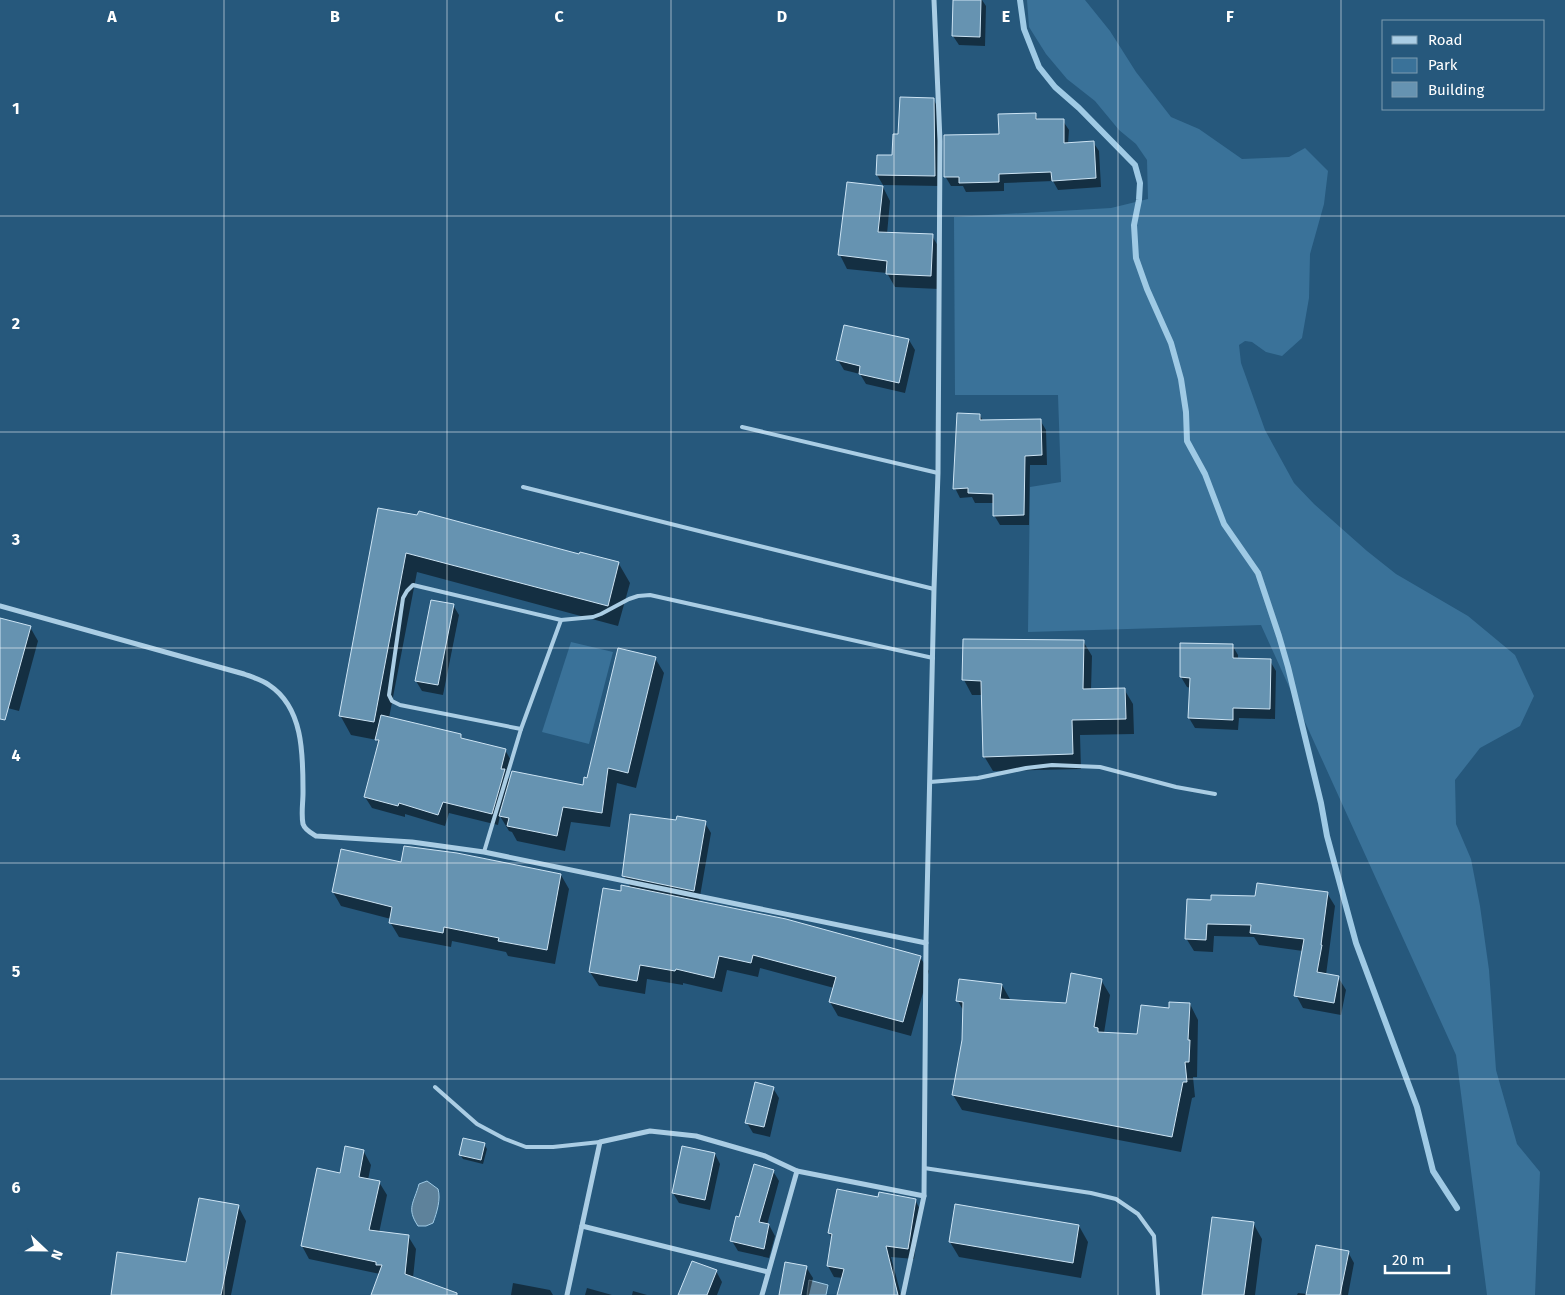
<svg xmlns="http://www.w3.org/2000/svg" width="1565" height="1295" viewBox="0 0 1565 1295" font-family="'Fira Sans',sans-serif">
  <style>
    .green { fill: #3a7299 }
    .water { fill: #5e829b; stroke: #9fcae5 }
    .shadow { fill: #0007 }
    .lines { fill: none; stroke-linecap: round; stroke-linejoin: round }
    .stream { stroke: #9fcae5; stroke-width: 6 }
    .building { fill: #6693b1; stroke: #cde4f4 }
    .lane { stroke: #aacde4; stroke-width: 4 }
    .street { stroke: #aacde4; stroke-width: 5 }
    .grid { fill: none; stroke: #fff; stroke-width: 1; stroke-opacity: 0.55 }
    .grid-label { font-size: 16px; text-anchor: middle; font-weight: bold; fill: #fff; stroke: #26587c; stroke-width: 4; stroke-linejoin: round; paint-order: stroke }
  </style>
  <rect width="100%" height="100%" fill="#26587c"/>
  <g class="green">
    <path d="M1027,0H1085L1110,31L1136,72L1171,117L1199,129L1242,159L1289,157L1305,148L1328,171L1324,204L1310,254L1309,298L1302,338L1282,356L1266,352L1252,342L1245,341L1239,345L1241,363L1265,430L1294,483L1314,504L1367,551L1396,574L1468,616L1515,655L1534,696L1520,726L1480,748L1455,780L1456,824L1471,859L1480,906L1489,970L1496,1070L1517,1144L1540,1172L1535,1295H1487L1456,1055L1261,625L1028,632L1030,487L1061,482L1058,395H955L954,217L1111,208L1148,199L1147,160L1136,144L1119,130L1095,101L1067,79L1046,54L1029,27Z"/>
    <path d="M571,642L613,652L589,744L542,732Z"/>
  </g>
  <g class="water">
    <path d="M427,1181L438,1189C441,1199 437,1212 433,1223L426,1226H418C406,1208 414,1203 419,1184Z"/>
    <path d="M809,1280L828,1285L826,1295H807Z"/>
  </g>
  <g class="shadow">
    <path d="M954,0H982L986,6L985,46L959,45L953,36Z"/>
    <path d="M933,99L939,109L940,186L883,185L877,175L894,156L899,136Z"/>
    <path d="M1035,114L1039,121H1063L1069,130L1068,144L1093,142L1099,151L1101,187L1058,190L1053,181L1004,183V191L966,192L963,186H951L945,176L1000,135Z"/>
    <path d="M883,187L890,201L887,234L932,236L940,249L939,289L895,287L887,273L847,269L840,255Z"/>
    <path d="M909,340L915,350L905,393L866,384L860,374L844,370L838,360Z"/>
    <path d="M980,415L983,421L1040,420L1046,430L1047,465H1030L1029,525H1000L994,515V503H975L972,497L960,498L955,488Z"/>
    <path d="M379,510L619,564L630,583L618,626L417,572L389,718L461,735L463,740L505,750L512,762L508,777L510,781L584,787L655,658L664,673L636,788L617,783L610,827L571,822L565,851L517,841L512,832L509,831L500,816L498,825L449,813L445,826L405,814V817L372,808L365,797L379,744L377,740L351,735L340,715Z"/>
    <path d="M453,605L459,615L443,695L422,691L416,681Z"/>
    <path d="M0,623L30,627L38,641L19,711L0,706Z"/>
    <path d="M964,640L1083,641L1092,656L1091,690L1124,689L1133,704L1134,734L1080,735L1081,769L993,771L984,756L983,695H972L964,680Z"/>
    <path d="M1182,645H1232L1238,655V660L1270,661L1276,671L1275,719L1239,718L1238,730L1195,728L1189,718L1191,688L1187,687L1181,677Z"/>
    <path d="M677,821L705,823L711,833L699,902L920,957L929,971L911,1036L838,1016L830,1002L834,988L760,968L758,977L727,970L722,992L683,983V985L647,979L645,994L599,986L590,972L622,892L631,888L624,876Z"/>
    <path d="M402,863L561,875L569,889L555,964L508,956L506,952L452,941L451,947L399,937L390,922L391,919L341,906L333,892Z"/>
    <path d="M1327,893L1335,906L1326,975L1338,977L1346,990L1341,1015L1303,1008L1296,995L1303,951L1259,945L1254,937L1214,936L1213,952L1194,951L1186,938L1212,902Z"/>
    <path d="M1101,980L1110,995L1104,1033L1138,1036L1170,1009L1190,1004L1198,1020L1197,1077H1193L1195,1097L1192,1098L1181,1152L962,1110L953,1095L964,1040V1012L958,1001L1002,985L1011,1001L1067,1004Z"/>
    <path d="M773,1088L779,1098L770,1137L753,1133L747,1123Z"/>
    <path d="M484,1144L487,1149L483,1164L463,1159L460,1154Z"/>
    <path d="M364,1152L371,1165L368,1180L379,1182L387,1195L379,1233L408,1236L416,1249L413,1278L434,1295H373L380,1274L309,1259L302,1246L341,1174Z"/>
    <path d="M715,1154L720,1164L710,1210L679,1203L673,1193Z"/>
    <path d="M773,1171L779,1181L767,1225H769L775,1236L769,1258L738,1251L732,1241L740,1219Z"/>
    <path d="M879,1198L915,1200L921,1211L914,1259L891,1257L901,1295H838L843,1278L834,1277L828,1266L832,1239L829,1233Z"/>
    <path d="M238,1206L246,1221L231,1295H186Z"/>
    <path d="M1253,1223L1262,1239L1255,1295H1203Z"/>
    <path d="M1079,1226L1088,1242L1081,1278L959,1257L950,1242Z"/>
    <path d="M1348,1252L1354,1263L1348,1295H1297L1298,1293L1307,1294Z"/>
    <path d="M806,1267L813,1278L809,1295H780Z"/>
    <path d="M716,1271L722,1282L717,1295H680Z"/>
    <path d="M513,1283L550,1290L553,1295H511Z"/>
    <path d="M587,1288L612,1295H585Z"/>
    <path d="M633,1291L647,1295H632Z"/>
  </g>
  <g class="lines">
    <path class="stream" d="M1020,0L1024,29L1039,67L1055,87L1079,108L1135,165L1140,183L1139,200L1134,225L1136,258L1147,289L1171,343L1181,379L1186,412L1187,441L1205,474L1224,524L1258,573L1279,636L1288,667L1321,803L1327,836L1356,943L1417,1107L1433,1171L1457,1208"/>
  </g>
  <g class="building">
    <path d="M953,0H981L980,37L952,36Z"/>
    <path d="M900,97L934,98L935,176L876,175L877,155H892L893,134H898Z"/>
    <path d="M1036,113V119H1064V143L1094,141L1096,178L1052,181L1051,172L999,174V182L959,183V177H944V135L999,134L998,114Z"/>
    <path d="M847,182L883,186L878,232L933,234L931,276L886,274L887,261L838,255Z"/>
    <path d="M844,325L909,339L899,383L859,374L860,366L836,360Z"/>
    <path d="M957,413L980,414V420L1041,419L1042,455L1025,456L1024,515L993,516V494L968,493V488L953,489Z"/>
    <path d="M378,508L417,515L419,511L579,554L580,552L619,562L608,606L406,553L374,722L339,716Z"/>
    <path d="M431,600L454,604L438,685L415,681Z"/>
    <path d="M0,618L31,626L5,720L0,719Z"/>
    <path d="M963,639L1084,640L1083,689L1125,688L1126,719L1072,720L1073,754L983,757L981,681L962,680Z"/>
    <path d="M1180,643L1233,644V658L1271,659L1270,709L1233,708V720L1188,718L1190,678L1180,677Z"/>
    <path d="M618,648L656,657L628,773L608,768L602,813L563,807L557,836L507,826L509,818L499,816L512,771L583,785L584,777L587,778Z"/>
    <path d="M381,715L461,734V738L506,749L501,769H505L492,814L443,802L438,815L399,803L398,806L364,797L379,740H375Z"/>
    <path d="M630,814L676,820L677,816L706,821L694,891L622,876Z"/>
    <path d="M404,846L457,853L561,874L547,950L498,941L499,938L444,927L443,933L389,923L392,907L332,892L341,849L401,862Z"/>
    <path d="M1257,883L1328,892L1321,945H1322L1317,972L1339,976L1334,1003L1294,996L1304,939L1250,933L1251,925L1207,924L1206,940L1185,939L1187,899L1211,900V895L1255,896Z"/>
    <path d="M621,885L786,919L921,956L903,1022L829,1002L836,977L753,955L751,963L719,956L714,978L676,969L675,971L640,965L637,981L589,972L603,888L621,891Z"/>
    <path d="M1071,973L1102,979L1094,1027L1098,1028V1032L1137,1034L1141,1005L1169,1008V1002L1190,1003L1188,1040H1190L1189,1062H1185L1187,1082H1183L1172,1137L952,1095L962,1040L963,1002L956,1001L959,979L1002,984L1000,999L1066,1003Z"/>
    <path d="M755,1082L774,1087L764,1127L745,1123Z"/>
    <path d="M463,1138L485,1143L481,1160L459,1155Z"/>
    <path d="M345,1146L364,1150L359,1177L380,1181L369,1230L409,1235L405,1274L457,1293V1295H371L382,1265H376V1262L301,1246L317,1168L340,1173Z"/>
    <path d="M682,1146L715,1153L705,1200L672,1193Z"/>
    <path d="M754,1164L774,1170L759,1222L769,1224L764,1249L730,1241L736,1216L739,1217Z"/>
    <path d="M837,1189L878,1197L879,1192L916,1199L908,1249L886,1246L898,1295H837L844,1269L827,1266L832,1234L828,1233Z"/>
    <path d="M199,1198L239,1205L221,1295H111L117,1252L186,1262Z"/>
    <path d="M955,1204L1079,1225L1073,1263L949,1242Z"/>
    <path d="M1212,1217L1254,1222L1244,1295H1202Z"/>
    <path d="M1316,1245L1349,1251L1340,1295H1306Z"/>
    <path d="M692,1261L717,1270L707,1295H678Z"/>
    <path d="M785,1262L807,1266L801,1295H779Z"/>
  </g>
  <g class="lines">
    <g class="lane">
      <path d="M742,427L938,473"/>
      <path d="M523,487L715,535L934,589"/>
      <path d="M521,729L400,705L392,701L389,695L403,598L407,591L413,585L561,620L593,617L601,614L629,599L638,596L650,595L933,658"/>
      <path d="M930,782L978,778L1026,768L1052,765L1100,767L1176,787L1215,794"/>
      <path d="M484,852L521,729L561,620"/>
      <path d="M435,1087L477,1124L505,1139L526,1147H553L600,1142"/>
      <path d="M924,1168L1091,1193L1116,1199L1138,1214L1154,1236L1158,1295"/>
    </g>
    <g class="street">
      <path d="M0,606L244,674C252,677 262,680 269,685C304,708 303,756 303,793C303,803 301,814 303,824C305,830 311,833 316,836L412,842L484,852L926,943"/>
      <path d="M582,1226L768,1272"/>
      <path d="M567,1295L600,1142L650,1131L696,1136L765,1156L797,1171"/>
      <path d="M762,1295L797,1171L924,1196L926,943L934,589L938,473L940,141L934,0"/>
      <path d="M903,1295L924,1196"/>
    </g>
  </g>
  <path class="grid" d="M224,0V1295M447,0V1295M671,0V1295M894,0V1295M1118,0V1295M1341,0V1295M0,216H1565M0,432H1565M0,648H1565M0,863H1565M0,1079H1565"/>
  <g class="grid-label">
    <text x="112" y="22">A</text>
    <text x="335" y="22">B</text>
    <text x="559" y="22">C</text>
    <text x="782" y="22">D</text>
    <text x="1006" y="22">E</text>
    <text x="1230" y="22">F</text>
    <text x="16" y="114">1</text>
    <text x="16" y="329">2</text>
    <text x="16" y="545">3</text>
    <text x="16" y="761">4</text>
    <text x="16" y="977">5</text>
    <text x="16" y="1193">6</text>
  </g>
  <rect x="1382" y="20" width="162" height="90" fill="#26587c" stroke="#7d9bb0"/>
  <rect x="1392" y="36" width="25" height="8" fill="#aacde4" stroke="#7d9bb0"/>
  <text x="1428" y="45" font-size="15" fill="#ffffff">Road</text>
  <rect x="1392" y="58" width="25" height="15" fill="#3a7299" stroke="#7d9bb0"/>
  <text x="1428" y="70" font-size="15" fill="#ffffff">Park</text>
  <rect x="1392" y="82" width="25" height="15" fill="#6693b1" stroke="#7d9bb0"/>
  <text x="1428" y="95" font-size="15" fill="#ffffff">Building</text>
  <g transform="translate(45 1250) rotate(112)" stroke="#26587c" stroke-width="4" paint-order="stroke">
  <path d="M0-4L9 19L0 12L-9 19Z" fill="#ffffff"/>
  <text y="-8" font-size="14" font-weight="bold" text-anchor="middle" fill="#ffffff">N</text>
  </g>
  <path d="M1385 1265v8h64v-8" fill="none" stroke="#ffffff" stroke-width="2.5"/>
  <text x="1392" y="1265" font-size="15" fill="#ffffff" stroke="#26587c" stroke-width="4" paint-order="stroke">20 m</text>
</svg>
